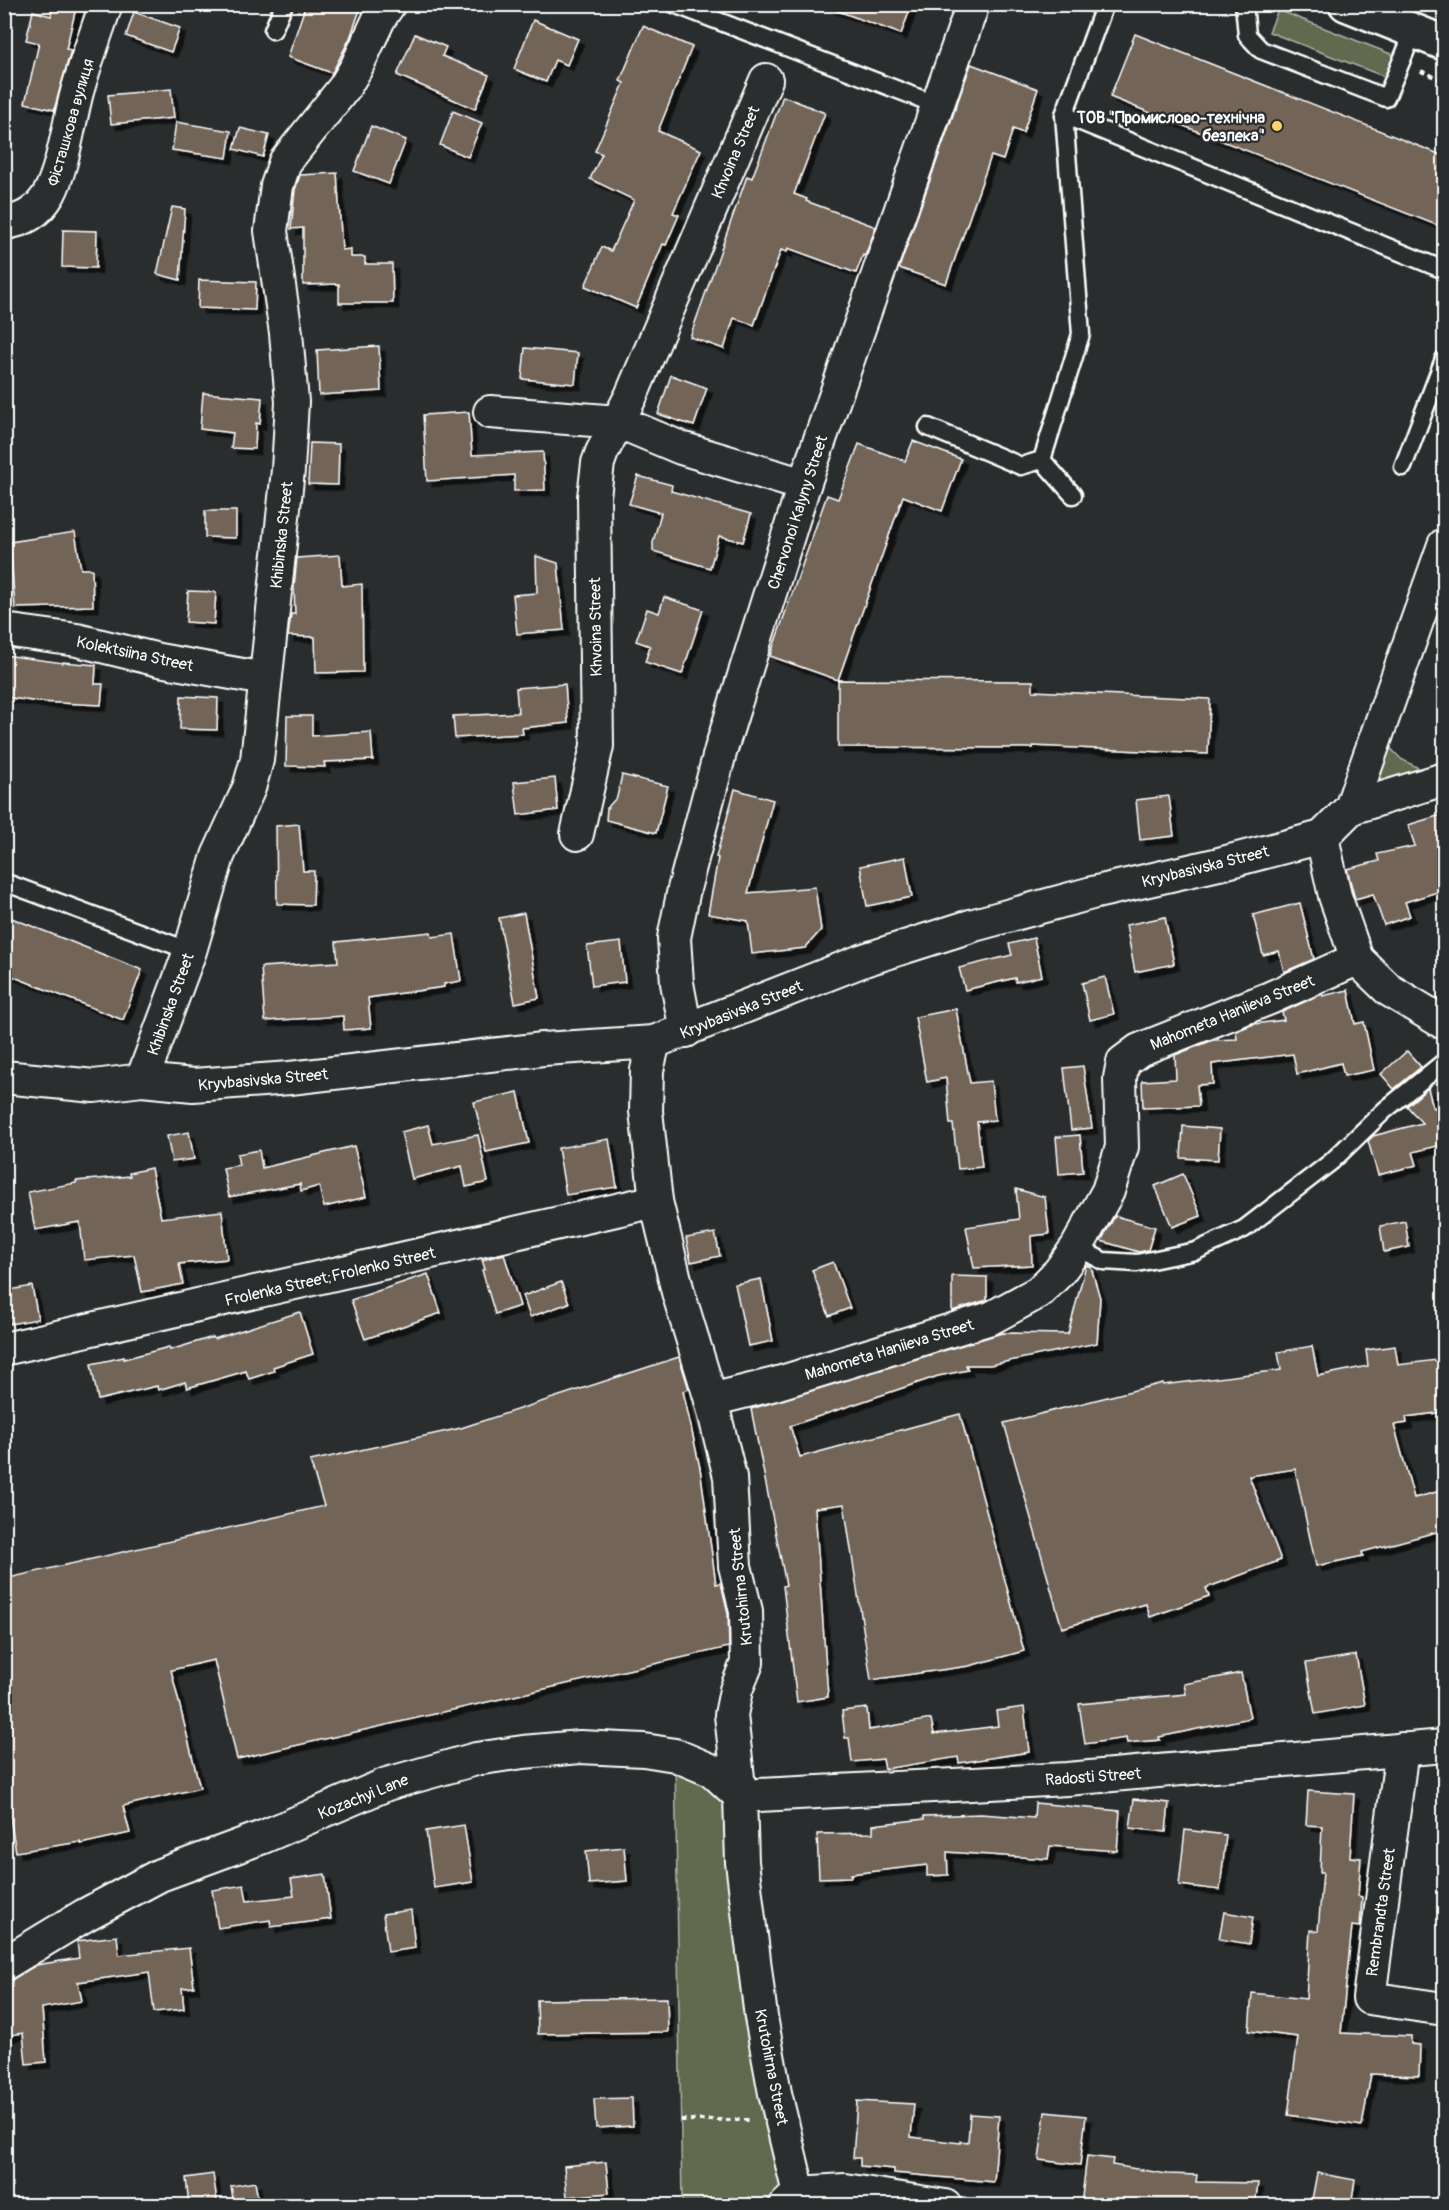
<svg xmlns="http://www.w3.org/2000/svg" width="1449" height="2210" viewBox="0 0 1449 2210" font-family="Pangolin,sans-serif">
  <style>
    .green { fill: #62694f; stroke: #b0b4a7; stroke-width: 1.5 }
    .building { fill: #726558; stroke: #fff; stroke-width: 1.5; filter: url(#shadow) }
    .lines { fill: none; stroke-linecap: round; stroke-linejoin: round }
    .lane-casing { stroke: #fff; stroke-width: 21 }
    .street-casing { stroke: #fff; stroke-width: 36 }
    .secondary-casing { stroke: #fff; stroke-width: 38 }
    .path { stroke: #fff; stroke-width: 4; stroke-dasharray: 4.5 4.5; stroke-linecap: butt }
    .lane { stroke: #2a2d2e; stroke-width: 16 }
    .street { stroke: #2a2d2e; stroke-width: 32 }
    .secondary { stroke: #2a2d2e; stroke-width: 33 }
    .poi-dot { fill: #ffd166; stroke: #2a2d2e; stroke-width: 2 }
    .labels { text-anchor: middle; stroke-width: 4.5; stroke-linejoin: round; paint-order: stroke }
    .poi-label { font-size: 16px; font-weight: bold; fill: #fff; stroke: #2a2d2e; text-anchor: end }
    .street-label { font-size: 16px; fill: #fff; stroke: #2a2d2e }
  </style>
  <defs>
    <filter id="shadow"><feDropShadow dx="5.5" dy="5.5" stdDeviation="0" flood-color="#0009"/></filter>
  </defs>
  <rect width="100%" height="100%" fill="#2a2d2e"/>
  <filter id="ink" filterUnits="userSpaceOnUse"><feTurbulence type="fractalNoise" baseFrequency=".0167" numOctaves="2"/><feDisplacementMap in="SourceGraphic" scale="12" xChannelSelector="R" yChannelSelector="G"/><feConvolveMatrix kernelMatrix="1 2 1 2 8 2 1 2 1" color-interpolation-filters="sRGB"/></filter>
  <g filter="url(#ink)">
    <g class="green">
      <path d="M1278,10L1396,56L1388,78L1269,32Z"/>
      <path d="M1377,734L1401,759L1426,772L1351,808Z"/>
      <path d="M675,1755L740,1796L785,2205H682Z"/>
    </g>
    <g class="building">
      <path d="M53,4H77L66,49L71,50L54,110L25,103L39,43L26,40L33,11L51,16Z"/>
      <path d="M306,4H362L350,38L332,73L288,57Z"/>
      <path d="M827,4H912L901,34L827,7Z"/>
      <path d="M134,12L180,28L171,52L126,36Z"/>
      <path d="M533,20L578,39L567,65L555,60L546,82L514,69Z"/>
      <path d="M643,26L692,47L658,131L701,150L673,213L679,215L666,245L663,244L636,308L585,286L602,247L611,251L634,200L590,179L602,154L595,151L624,83L620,81Z"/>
      <path d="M415,34L446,47L442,56L489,75L475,109L397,75Z"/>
      <path d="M1135,34L1444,156V228L1110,97Z"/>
      <path d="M971,64L1038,89L1023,133L1013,129L1003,160L991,156L946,284L899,268Z"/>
      <path d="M171,89L174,118L111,124L108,95Z"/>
      <path d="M783,96L825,113L794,194L807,199L806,201L876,227L865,256L863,255L856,273L788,248L787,252L781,250L754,325L734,318L724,349L690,337L747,176L752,178Z"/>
      <path d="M453,111L482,123L468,157L440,145Z"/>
      <path d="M176,122L231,131L227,158L172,150Z"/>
      <path d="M371,126L406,140L389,184L354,171Z"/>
      <path d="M240,128L269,135L263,157L234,149Z"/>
      <path d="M337,173L342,250L351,249V257H365V264H392L393,303H339V284L303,285V228L291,229L295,190L300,175Z"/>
      <path d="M172,207L185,209L180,280L157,274Z"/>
      <path d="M63,230L97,231L96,268L62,267Z"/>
      <path d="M199,280L256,282L255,310L198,308Z"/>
      <path d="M379,346L381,391L319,395L317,350Z"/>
      <path d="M525,348L578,353L575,384L522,379Z"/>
      <path d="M671,375L707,388L694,426L658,414Z"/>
      <path d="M203,393L262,398L260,424L256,423L255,449L231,448L233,433L200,429Z"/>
      <path d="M469,412L472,455L543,452L545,490L514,491V475L427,481L423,415Z"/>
      <path d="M913,441L961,459L942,511L903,496L838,680L770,656L827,495L838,499L859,444L905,461Z"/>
      <path d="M310,443L339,444L338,485L308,484Z"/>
      <path d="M638,476L672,485L671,491L751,514L743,542L719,536L710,568L653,551V542L661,513L629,504Z"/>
      <path d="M205,511H236V538L205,537Z"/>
      <path d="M75,532L81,569H92L93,606L15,608L10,542Z"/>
      <path d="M340,555L342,586L362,584L363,672L316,673L315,637L288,636L291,614H295L294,587L297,558Z"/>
      <path d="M536,556L558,563L564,630L517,634L513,595L537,593Z"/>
      <path d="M188,591L216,592L214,624L186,622Z"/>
      <path d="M664,597L703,610L682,674L645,662L650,646L636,641L647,609L659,613Z"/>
      <path d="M4,655L63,663V662L96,665L95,684H103L101,705L39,702L4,697Z"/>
      <path d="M838,680L1033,681V691L1210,699L1208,754L1033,746V748L838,747Z"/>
      <path d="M565,684L568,723L522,728L523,734L455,738L453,716L518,713L516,688Z"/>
      <path d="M181,696L218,698L217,730L180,729Z"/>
      <path d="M287,716H312V736L371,732L373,760L324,762L325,767L286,766Z"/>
      <path d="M622,775L668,786L656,833L606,820L607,808L617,797Z"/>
      <path d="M555,778L558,810L518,815L514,782Z"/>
      <path d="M735,789L773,800L748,893L815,887L821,930L805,948L752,954L748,921L708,914L718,858L716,857Z"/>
      <path d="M1169,796L1174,836L1140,840L1136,800Z"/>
      <path d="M1444,814V890L1405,902L1410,916L1384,925L1373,894L1355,899L1347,869L1379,861L1377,854L1415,846L1408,825Z"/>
      <path d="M299,824L303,871H314L313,905L277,904L276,826Z"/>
      <path d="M905,857L912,897L867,906L860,866Z"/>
      <path d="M1300,903L1314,959L1284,972L1279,951L1263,955L1253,915Z"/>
      <path d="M524,913L539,998L515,1003L499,918Z"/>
      <path d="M4,915L142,970L123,1020L4,973Z"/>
      <path d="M1165,917L1174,964L1135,972L1126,925Z"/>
      <path d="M431,932L432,937L454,934L461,981L444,984V987L368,998L371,1028L344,1030L343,1016L265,1021L261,967L338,962L336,942Z"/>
      <path d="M1034,938L1042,976L1016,982L1015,978L965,990L959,968L1012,955L1009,944Z"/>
      <path d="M621,942L625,982L592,986L587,946Z"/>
      <path d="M1105,977L1114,1014L1090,1020L1082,983Z"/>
      <path d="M1348,990L1355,1024L1364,1022L1374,1070L1344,1076L1341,1063L1297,1074L1293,1054L1212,1064L1213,1084L1197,1085L1199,1106L1143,1108L1142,1081L1176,1079L1175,1055L1213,1040L1237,1039L1236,1031L1254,1024L1284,1020L1282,1012L1322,994L1323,996Z"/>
      <path d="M956,1009L970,1083L991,1081L995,1120L977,1122L982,1167L958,1169L953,1124H950L946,1078L927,1082L915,1017Z"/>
      <path d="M1407,1051L1421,1067L1394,1089L1381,1074Z"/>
      <path d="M1083,1066L1092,1128L1071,1130L1064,1068Z"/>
      <path d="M1428,1088L1433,1108L1441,1106L1444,1116V1150L1441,1145L1413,1152L1417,1165L1378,1175L1368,1141L1373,1136L1422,1123L1407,1106Z"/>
      <path d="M518,1092L529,1143L486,1152L474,1102Z"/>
      <path d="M428,1125L433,1144L478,1135L488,1182L466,1187L462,1166L412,1179L401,1132Z"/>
      <path d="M1183,1126L1220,1129L1218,1160L1181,1158Z"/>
      <path d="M189,1132L194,1159L172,1162L167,1136Z"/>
      <path d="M1080,1135L1083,1172L1059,1174L1056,1137Z"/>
      <path d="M609,1139L617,1187L566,1195L558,1148Z"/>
      <path d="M354,1146L366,1197L324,1207L319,1186L301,1191L300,1184L229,1197L223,1168L239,1165L237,1154L259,1150L262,1168Z"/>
      <path d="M151,1168L161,1218L222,1211L227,1259L179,1264L183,1284L142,1292L134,1255L84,1260L80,1222L35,1230L28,1192L76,1183V1181L130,1176L129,1173Z"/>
      <path d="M1183,1174L1201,1216L1172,1227L1155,1186Z"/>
      <path d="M1016,1189L1045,1197L1049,1234L1031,1236L1032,1265L974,1268L966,1227L1019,1219Z"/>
      <path d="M1115,1216L1155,1227L1148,1250L1139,1252L1101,1241Z"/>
      <path d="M1405,1221L1409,1247L1384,1252L1380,1226Z"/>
      <path d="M715,1233L720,1256L691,1262L686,1238Z"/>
      <path d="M504,1254L520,1306L495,1314L482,1270L485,1269L482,1260Z"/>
      <path d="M833,1262L850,1308L829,1316L812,1270Z"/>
      <path d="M1086,1265L1091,1267L1100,1298L1097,1343L990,1365H966L968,1370L938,1376L790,1426L800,1457L960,1414L1024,1651L969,1666L871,1680L844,1504L815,1508L828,1697L797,1702L783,1586L786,1585L751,1409L1002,1333L1068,1334Z"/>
      <path d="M428,1274L441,1313L365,1339L351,1300Z"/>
      <path d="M952,1276L987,1277V1300L952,1311Z"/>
      <path d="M761,1279L773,1341L748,1346L735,1284Z"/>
      <path d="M561,1282L569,1303L530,1317L523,1296Z"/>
      <path d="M32,1286L38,1319L10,1324L4,1291Z"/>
      <path d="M300,1312L313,1354L273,1367L274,1371L249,1379L246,1371L187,1388L185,1382L158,1390L157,1386L98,1400L91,1364L124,1357V1359L169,1347L170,1350L213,1337L214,1339Z"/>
      <path d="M1312,1346L1318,1376L1368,1366L1366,1350L1395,1346L1398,1365L1444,1359V1412L1406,1417L1407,1423L1394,1425L1414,1498L1444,1490V1530L1362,1552L1363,1556L1316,1566L1295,1469L1249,1476L1281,1560L1206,1588L1209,1596L1150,1617L1146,1604L1062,1628L1004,1423L1163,1383V1385L1281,1370L1278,1352Z"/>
      <path d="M679,1357L689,1389L683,1391L700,1468L716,1584L721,1583L728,1613L729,1647L237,1759L214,1660L171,1670L200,1788L123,1806L130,1833L81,1844L80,1842L16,1852L6,1795L4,1796V1579L324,1506L310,1461L461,1428Z"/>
      <path d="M1356,1655L1365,1705L1315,1714L1306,1663Z"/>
      <path d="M1241,1673L1250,1718L1159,1737L1160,1740L1127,1743L1126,1738L1085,1744L1079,1704L1186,1694L1184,1684Z"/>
      <path d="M1024,1707L1029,1752L959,1763L958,1757L885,1769L883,1759L852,1762L849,1738H845L842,1711L867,1708L869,1730L931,1719L934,1734L998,1726L996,1711Z"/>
      <path d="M1308,1791L1354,1794L1350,1857L1361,1858L1358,1896L1362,1897L1360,1927L1352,1926L1341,2033L1411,2036V2044L1420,2045L1419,2076L1371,2074L1362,2126L1288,2115L1298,2037L1249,2031L1252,1993L1306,1999L1310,1930L1318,1931L1323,1872H1320L1322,1826L1306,1825Z"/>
      <path d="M1134,1799L1169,1803L1166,1832L1130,1828Z"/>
      <path d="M1035,1803L1120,1811L1117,1851L1050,1846L1048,1859L947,1852L948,1875L927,1876V1865L851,1874V1877L819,1878L817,1834L873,1833V1825L924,1819V1816L981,1814L1034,1818Z"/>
      <path d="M464,1825L473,1882L434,1888L426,1831Z"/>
      <path d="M1185,1830L1226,1835L1220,1890L1179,1885Z"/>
      <path d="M624,1847L627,1881L589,1884L586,1851Z"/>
      <path d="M325,1874L331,1919L271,1927L270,1920L218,1928L212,1890L244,1885L247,1901L294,1896L291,1879Z"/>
      <path d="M411,1910L415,1948L388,1952L383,1914Z"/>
      <path d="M1224,1912L1253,1917L1249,1944L1219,1939Z"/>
      <path d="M117,1936L119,1955L189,1948L194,1987L182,1988L184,2009L154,2012L149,1972L78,1982L82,2001L42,2008L46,2062L26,2064L23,2033L4,2036V1982L13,1979L36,1965L79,1958L77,1941Z"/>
      <path d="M667,1998L668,2032L538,2034L537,2000Z"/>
      <path d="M632,2098L633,2126L596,2128L594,2099Z"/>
      <path d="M857,2101L914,2104L911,2137L960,2143V2141L968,2142L970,2114L999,2116L994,2182L894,2173V2169L860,2166V2158H853Z"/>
      <path d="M1045,2112L1086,2116L1080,2165L1039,2160Z"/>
      <path d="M1087,2156L1113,2159L1112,2165L1167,2174L1197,2175L1196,2182L1258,2183L1255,2205H1128L1108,2202V2205H1081Z"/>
      <path d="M606,2162L609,2193L567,2197L564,2166Z"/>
      <path d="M1317,2173L1355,2180L1351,2205H1311Z"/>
      <path d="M213,2174L217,2201L189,2205L186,2178Z"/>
      <path d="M255,2182L259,2205H234L231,2186Z"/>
    </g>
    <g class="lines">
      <g class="lane-casing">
        <g id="lane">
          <path d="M674,4L937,105"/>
          <path d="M1105,4L1064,115L1444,270"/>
          <path d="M1244,4L1247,35L1261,50L1386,98L1414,31"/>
          <path d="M273,30L284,4"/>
          <path d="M928,427L1021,466L1042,460"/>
          <path d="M1042,460L1081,334L1064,115"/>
          <path d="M1042,460L1073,495"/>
          <path d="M1403,467L1444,359"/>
          <path d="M4,882L190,951"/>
          <path d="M1077,1247L1103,1261L1137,1263L1196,1251L1244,1229L1331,1162L1385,1110L1444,1062"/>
        </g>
      </g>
      <g class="street-casing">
        <g id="street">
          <path d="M4,223C24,221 39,211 49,194C63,168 69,122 77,92C85,63 96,34 106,4"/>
          <path d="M490,412L619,422L681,448L804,485"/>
          <path d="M4,630L77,640L159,660L265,679"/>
          <path d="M1351,808L1444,545"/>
          <path d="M577,834L597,746L594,497L598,463L602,452L631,396L766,80"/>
          <path d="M1322,837L1335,896L1357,959"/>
          <path d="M686,1031L677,983L674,938L684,889L721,749L804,485L973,4"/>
          <path d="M654,1042L647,1070L646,1111L656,1201L678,1292L711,1400L730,1477L735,1566L746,1611L747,1663L736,1690L731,1715L740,1796L742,1862L761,2017L775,2093L802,2206"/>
          <path d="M4,1077L94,1086L142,1080L193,1085L290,1078L543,1049L654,1042L864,960L974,925L1092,893L1219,864L1322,837L1351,808L1444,779"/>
          <path d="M142,1080L190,951L218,856L249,788L257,760L288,470L292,402L286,333L271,231L277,186L285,162L344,88L356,68L379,19L389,4"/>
          <path d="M4,1349L656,1201"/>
          <path d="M711,1400L775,1384L991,1318L1039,1292L1059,1272L1077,1247L1108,1191L1122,1147L1120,1078L1123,1062L1139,1050L1270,998L1357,959L1389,990L1444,1023"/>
          <path d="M1402,1749L1369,1998L1444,2009"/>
          <path d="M4,1964L85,1915L160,1875L263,1837L387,1784L476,1759L523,1752L580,1747L644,1750L675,1755L713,1771L740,1796L1067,1779L1444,1746"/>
          <path d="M785,2206L799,2193L845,2190L945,2206"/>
        </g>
      </g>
      <g class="secondary-casing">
        <path id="secondary" d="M1346,4L1444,43"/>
      </g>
      <g class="path">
        <path d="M1421,71L1444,81"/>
        <path d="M681,2120H751"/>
      </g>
      <use href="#lane" class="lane"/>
      <use href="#street" class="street"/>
      <use href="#secondary" class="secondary"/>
    </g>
  </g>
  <circle class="poi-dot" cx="1277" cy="126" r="6"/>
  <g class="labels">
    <g class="poi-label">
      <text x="1265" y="123">ТОВ "Промислово-технічна<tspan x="1265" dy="18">безпека"</tspan></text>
    </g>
    <g class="street-label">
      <text transform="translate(70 122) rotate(-74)" y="6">Фісташкова вулиця</text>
      <text transform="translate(735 152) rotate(-67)" y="6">Khvoina Street</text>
      <text transform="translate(797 512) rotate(-72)" y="6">Chervonoi Kalyny Street</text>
      <text transform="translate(281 535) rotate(-84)" y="6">Khibinska Street</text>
      <text transform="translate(595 627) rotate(-91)" y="6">Khvoina Street</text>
      <text transform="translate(135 653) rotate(12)" y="6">Kolektsiina Street</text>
      <text transform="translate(1205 866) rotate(-14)" y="6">Kryvbasivska Street</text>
      <text transform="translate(170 1004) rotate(-70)" y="6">Khibinska Street</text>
      <text transform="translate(741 1009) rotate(-22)" y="6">Kryvbasivska Street</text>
      <text transform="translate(1232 1012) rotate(-22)" y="6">Mahometa Haniieva Street</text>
      <text transform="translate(263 1079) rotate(-5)" y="6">Kryvbasivska Street</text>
      <text transform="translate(330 1276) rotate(-13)" y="6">Frolenka Street;Frolenko Street</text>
      <text transform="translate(889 1349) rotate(-17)" y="6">Mahometa Haniieva Street</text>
      <text transform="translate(740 1587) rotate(-96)" y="6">Krutohirna Street</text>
      <text transform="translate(1093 1776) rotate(-4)" y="6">Radosti Street</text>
      <text transform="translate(363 1796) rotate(-22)" y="6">Kozachyi Lane</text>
      <text transform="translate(1380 1912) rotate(-82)" y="6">Rembrandta Street</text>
      <text transform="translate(772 2067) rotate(79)" y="6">Krutohirna Street</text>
    </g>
  </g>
  <rect width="1449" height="2210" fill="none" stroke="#2a2d2e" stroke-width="24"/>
  <rect x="12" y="12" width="1425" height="2186" fill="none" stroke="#fff" stroke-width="2" filter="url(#ink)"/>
</svg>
